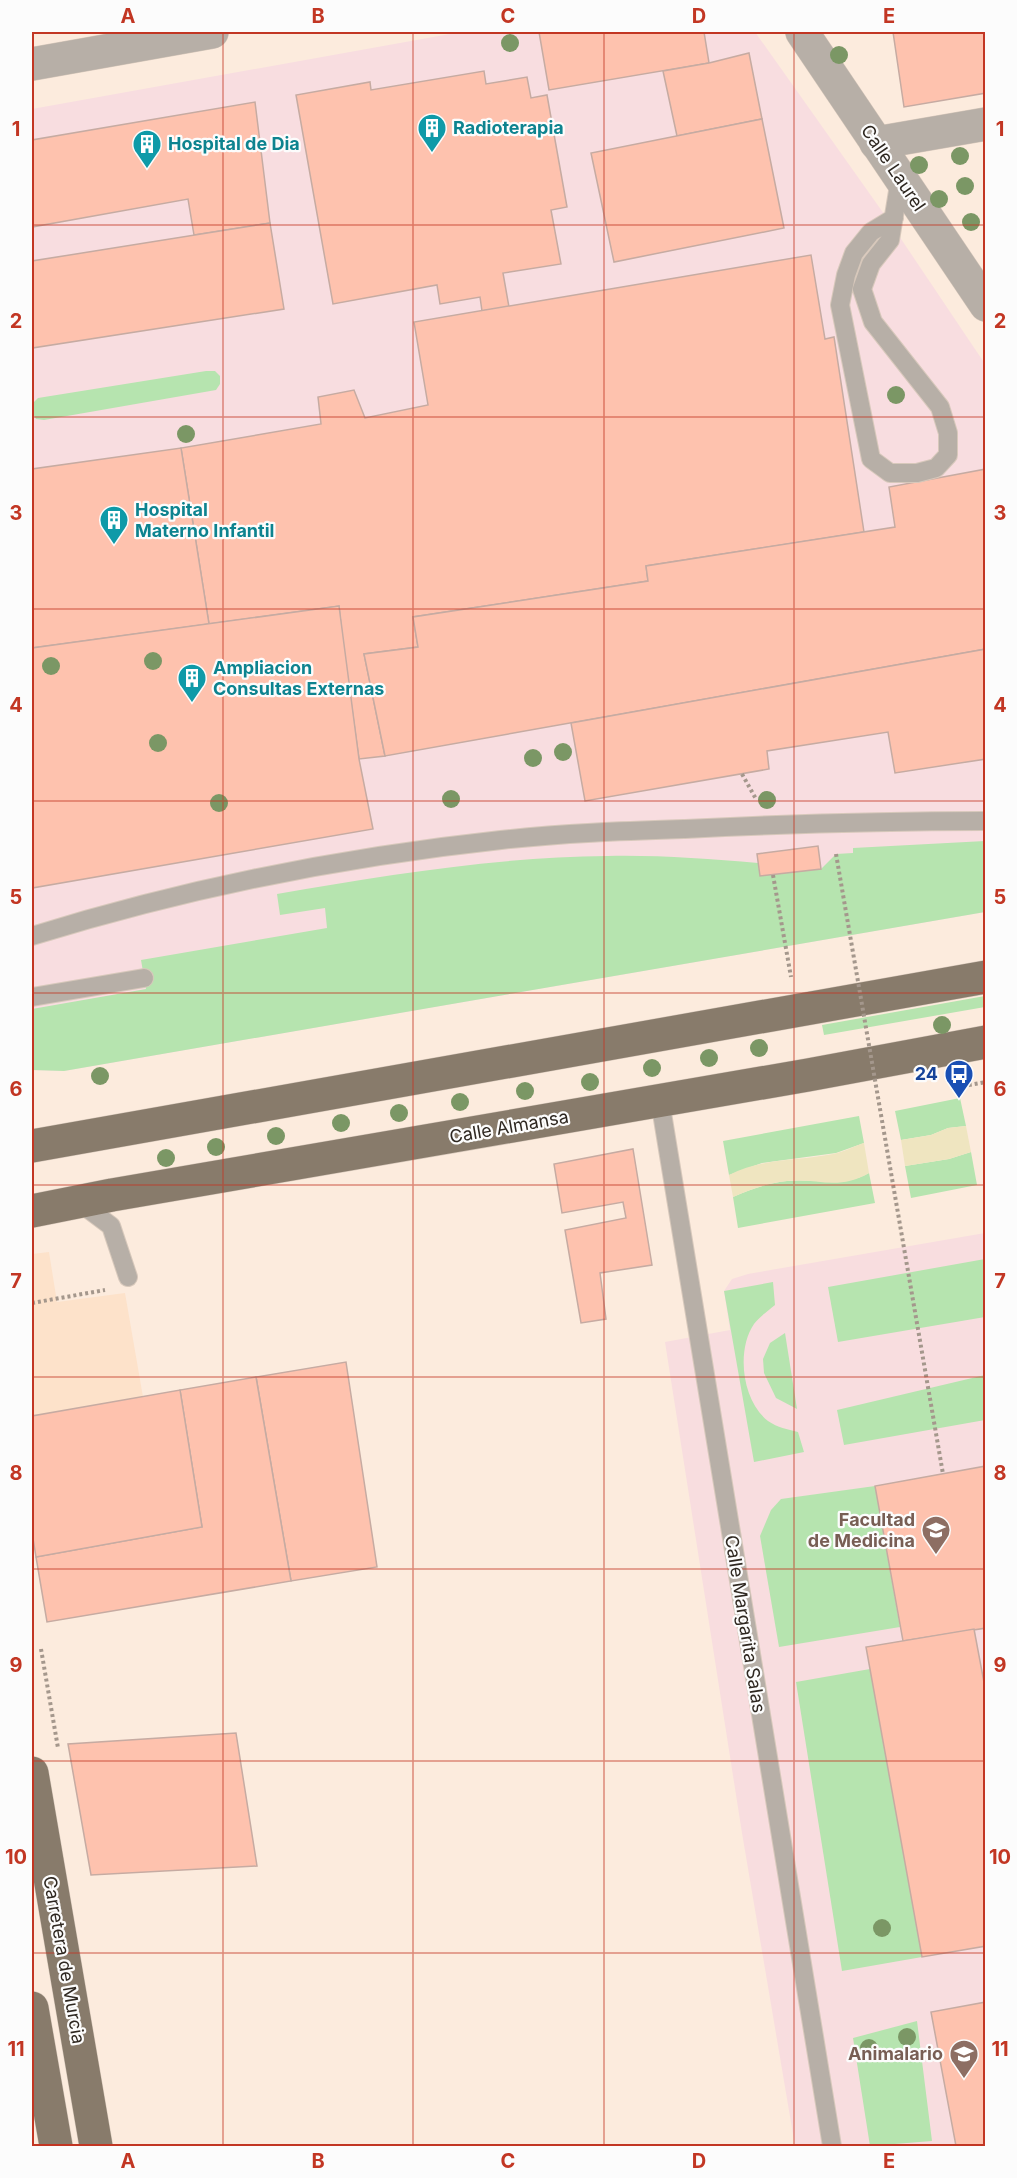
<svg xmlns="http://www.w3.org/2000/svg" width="1017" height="2178" viewBox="0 0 1017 2178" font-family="Inter,sans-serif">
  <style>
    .built { fill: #fde2ca }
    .education { fill: #f8dddf }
    .medical { fill: #f8dde0 }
    .green { fill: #b6e4af }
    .sand { fill: #efe5c0 }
    .building { fill: #fec2ae; stroke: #c6aba2; stroke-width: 1.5 }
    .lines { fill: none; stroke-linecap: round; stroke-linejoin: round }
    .service-casing { stroke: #d7c8bb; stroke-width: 20 }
    .minor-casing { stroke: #d7c8bb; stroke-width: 34 }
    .primary-casing { stroke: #d7c8bb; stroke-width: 34 }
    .path { stroke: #a4978c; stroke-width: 4; stroke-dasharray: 3 3; stroke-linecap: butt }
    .service { stroke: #b7afa7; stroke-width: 18 }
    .minor { stroke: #b7afa7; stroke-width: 33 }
    .primary { stroke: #887b6b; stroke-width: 33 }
    .path-bridge { stroke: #a4978c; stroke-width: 4; stroke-dasharray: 3 3; stroke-linecap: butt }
    .tree { fill: #7b9765 }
    .grid { fill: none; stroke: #c23623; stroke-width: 1.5; stroke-opacity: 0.55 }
    .labels { text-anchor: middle; stroke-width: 4.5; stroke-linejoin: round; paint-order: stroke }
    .culture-label { font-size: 18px; font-weight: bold; fill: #0d838f; stroke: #fcfcfc; text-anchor: start }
    .street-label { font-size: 18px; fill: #2e2720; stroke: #fcfcfc }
    .transit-label { font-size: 18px; font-weight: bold; fill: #164399; stroke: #fcfcfc; text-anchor: end }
    .education-label { font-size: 18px; font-weight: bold; fill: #785e54; stroke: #fcfcfc; text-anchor: end }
    .neatline { fill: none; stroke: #c23623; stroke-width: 2 }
    .grid-label { font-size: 20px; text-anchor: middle; font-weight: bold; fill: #c23623 }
  </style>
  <rect width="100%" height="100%" fill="#fcebdd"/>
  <path class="built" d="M49,1252L57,1302L125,1293L143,1397L32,1416V1254Z"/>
  <path class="education" d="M985,1233V2146H795L742,1833L665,1342L730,1330L724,1291L732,1279L748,1274Z"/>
  <path class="medical" d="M461,32H755L889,221L985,364V912L64,1071L32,1070V109Z"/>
  <g class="green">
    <path d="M206,371H215L220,376V384L216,390L44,420L36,419L32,412L33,403L38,398Z"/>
    <path d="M985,841V912L64,1071L32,1070V1009L146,989L141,960L327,928L325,908L280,915L277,894C386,875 497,857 608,856C658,855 708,859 758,863L760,876L821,869L836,854L853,853V848Z"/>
    <path d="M985,996V1007L824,1035L822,1025Z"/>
    <path d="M960,1098L966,1126L948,1128L931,1135L901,1140L895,1111Z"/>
    <path d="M859,1116L864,1143L836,1153L762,1163L729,1175L723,1141Z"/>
    <path d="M971,1152L977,1185L911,1198L905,1166L949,1159Z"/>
    <path d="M869,1173L875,1203L738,1228L733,1197C750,1189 768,1183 787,1181C815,1178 843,1188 869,1173Z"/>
    <path d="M985,1259V1317L838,1342L828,1287Z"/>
    <path d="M773,1282L775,1305C768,1311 759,1317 754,1324C736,1350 742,1401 768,1421C778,1428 787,1429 798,1432L804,1452L754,1462L724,1291Z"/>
    <path d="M785,1333L797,1409L776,1398L764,1373L763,1359L770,1343Z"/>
    <path d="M985,1375V1420L844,1445L837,1410Z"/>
    <path d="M875,1486L900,1627L779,1647L760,1536L771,1510L781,1499Z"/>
    <path d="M870,1669L922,1957L842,1971L796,1682Z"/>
    <path d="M917,2021L932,2141L870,2146L853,2038Z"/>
  </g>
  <g class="sand">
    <path d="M966,1126L971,1152L949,1159L905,1166L901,1140L931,1135L948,1128Z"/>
    <path d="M864,1143L869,1173C838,1191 819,1178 787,1181C768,1183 750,1189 733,1197L729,1175C762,1158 798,1161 833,1154C844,1152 854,1146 864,1143Z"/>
  </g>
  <g class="building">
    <path d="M539,32H704L709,63L549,90Z"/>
    <path d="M893,32H986V93L904,107Z"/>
    <path d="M749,53L762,119L677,136L663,71L709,63Z"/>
    <path d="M484,71L486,84L527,77L531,98L547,95L567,207L551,210L561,264L503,273L509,307L482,311L480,297L440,304L437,285L333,304L296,95L370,82L371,90Z"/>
    <path d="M255,102L270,223L194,235L188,199L32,227V140Z"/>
    <path d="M762,119L784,228L614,262L591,153Z"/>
    <path d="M270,223L284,309L32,348V261Z"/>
    <path d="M811,255L825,339L834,337L864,532L646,566L648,581L413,617L418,647L364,654L385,756L359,759L343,645L339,606L209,624L181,448L321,424L318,397L354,390L365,418L428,405L414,322Z"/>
    <path d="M181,448L209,624L32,648V469Z"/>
    <path d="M986,469V649L385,756L364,654L418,647L413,617L648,581L646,566L895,527L889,487Z"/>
    <path d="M339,606L359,759L373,829L32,888V648Z"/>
    <path d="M986,649V759L895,773L888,732L767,751L769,769L585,801L571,723Z"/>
    <path d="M818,846L821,869L760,876L757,854Z"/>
    <path d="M633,1149L652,1265L600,1273L606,1319L581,1323L565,1230L626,1218L623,1202L562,1213L554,1164Z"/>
    <path d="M346,1362L377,1567L291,1581L256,1377Z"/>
    <path d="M256,1377L291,1581L47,1622L36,1557L202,1527L180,1390Z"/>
    <path d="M180,1390L202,1527L36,1557L32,1532V1416Z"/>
    <path d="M986,1466V1628L903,1641L875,1486Z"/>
    <path d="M974,1629L986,1693V1946L922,1957L866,1647Z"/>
    <path d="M236,1733L257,1866L91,1875L68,1744Z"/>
    <path d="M986,2002V2146H956L931,2012Z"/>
  </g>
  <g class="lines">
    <g class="service-casing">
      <g id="service">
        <path d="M894,218L871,232L854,253L846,275L840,305L871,459L890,473H917L936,468L948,455V433L940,407L873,322L862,289L871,264L890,240L900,179"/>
        <path d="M32,936C184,889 342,857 501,840C562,833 624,831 685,829C785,824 885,821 986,821"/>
        <path d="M32,997L144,978"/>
        <path d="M660,1101L832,2146"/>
        <path d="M79,1202L111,1226L128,1277"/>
      </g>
    </g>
    <g class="minor-casing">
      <g id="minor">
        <path d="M802,32L986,305"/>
        <path d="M32,64L212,32"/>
        <path d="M876,143L986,124"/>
      </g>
    </g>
    <g class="primary-casing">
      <g id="primary">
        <path d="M32,1146L986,977"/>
        <path d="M32,1211L112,1195L808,1075L986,1042"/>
        <path d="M32,1773L96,2146"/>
        <path d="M32,2008L56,2146"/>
      </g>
    </g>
    <g class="path">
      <path d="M742,774L756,799"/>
      <path d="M773,875L791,977"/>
      <path d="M951,1088L986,1082"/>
      <path d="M32,1303L105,1290"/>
      <path d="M41,1649L58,1748"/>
    </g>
    <use href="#service" class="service"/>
    <use href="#minor" class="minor"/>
    <use href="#primary" class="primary"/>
    <path class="path-bridge" d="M836,854L943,1474"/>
  </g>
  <g class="tree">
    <circle cx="510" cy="43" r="9"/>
    <circle cx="839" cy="55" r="9"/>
    <circle cx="960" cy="156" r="9"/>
    <circle cx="919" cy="165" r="9"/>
    <circle cx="965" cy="186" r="9"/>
    <circle cx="939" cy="199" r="9"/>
    <circle cx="971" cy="222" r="9"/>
    <circle cx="896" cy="395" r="9"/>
    <circle cx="186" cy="434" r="9"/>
    <circle cx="153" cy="661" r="9"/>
    <circle cx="51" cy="666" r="9"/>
    <circle cx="158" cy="743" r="9"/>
    <circle cx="563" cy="752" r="9"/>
    <circle cx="533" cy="758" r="9"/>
    <circle cx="451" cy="799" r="9"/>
    <circle cx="767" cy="800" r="9"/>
    <circle cx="219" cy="803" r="9"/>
    <circle cx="942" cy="1025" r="9"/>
    <circle cx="759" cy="1048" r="9"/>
    <circle cx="709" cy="1058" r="9"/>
    <circle cx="652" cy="1068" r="9"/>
    <circle cx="100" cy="1076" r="9"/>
    <circle cx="590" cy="1082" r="9"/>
    <circle cx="525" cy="1091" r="9"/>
    <circle cx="460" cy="1102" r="9"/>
    <circle cx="399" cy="1113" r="9"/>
    <circle cx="341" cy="1123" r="9"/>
    <circle cx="276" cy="1136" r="9"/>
    <circle cx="216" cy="1147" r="9"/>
    <circle cx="166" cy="1158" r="9"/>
    <circle cx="882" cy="1928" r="9"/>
    <circle cx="907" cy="2037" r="9"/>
    <circle cx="869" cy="2048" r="9"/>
  </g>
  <path class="grid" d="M223,32V2146M413,32V2146M604,32V2146M794,32V2146M32,225H986M32,417H986M32,609H986M32,801H986M32,993H986M32,1185H986M32,1377H986M32,1569H986M32,1761H986M32,1953H986"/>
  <defs>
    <g id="building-pin" transform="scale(1.5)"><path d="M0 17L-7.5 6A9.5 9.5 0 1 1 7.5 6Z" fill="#0f9aa8" stroke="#fcfcfc"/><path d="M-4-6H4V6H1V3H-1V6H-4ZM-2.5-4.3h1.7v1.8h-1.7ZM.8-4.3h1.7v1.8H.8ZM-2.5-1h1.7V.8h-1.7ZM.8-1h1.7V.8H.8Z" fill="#fff"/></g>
    <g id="bus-pin" transform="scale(1.5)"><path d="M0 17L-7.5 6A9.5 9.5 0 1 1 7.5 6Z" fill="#1a4fb4" stroke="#fcfcfc"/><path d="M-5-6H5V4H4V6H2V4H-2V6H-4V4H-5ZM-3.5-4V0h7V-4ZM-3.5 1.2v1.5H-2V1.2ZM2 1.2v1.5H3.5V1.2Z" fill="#fff"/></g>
    <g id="university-pin" transform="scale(1.5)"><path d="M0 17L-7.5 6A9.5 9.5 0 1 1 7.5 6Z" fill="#8d6e63" stroke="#fcfcfc"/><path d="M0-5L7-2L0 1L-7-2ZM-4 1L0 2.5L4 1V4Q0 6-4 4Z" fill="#fff"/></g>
  </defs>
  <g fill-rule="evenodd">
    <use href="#building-pin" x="432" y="128"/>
    <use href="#building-pin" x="147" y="144"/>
    <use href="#building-pin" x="114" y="520"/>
    <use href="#building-pin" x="192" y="678"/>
    <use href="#bus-pin" x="959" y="1074"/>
    <use href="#university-pin" x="936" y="1530"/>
    <use href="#university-pin" x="964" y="2054"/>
  </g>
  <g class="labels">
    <g class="culture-label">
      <text x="453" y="134">Radioterapia</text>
      <text x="168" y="150">Hospital de Dia</text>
      <text x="135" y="516">Hospital<tspan x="135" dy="21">Materno Infantil</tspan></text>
      <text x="213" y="674">Ampliacion<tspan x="213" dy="21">Consultas Externas</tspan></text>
    </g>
    <g class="street-label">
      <text transform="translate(893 168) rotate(56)" y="6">Calle Laurel</text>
      <text transform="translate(509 1127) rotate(-10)" y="6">Calle Almansa</text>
      <text transform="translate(745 1624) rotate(81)" y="6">Calle Margarita Salas</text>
      <text transform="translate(64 1960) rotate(80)" y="6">Carretera de Murcia</text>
    </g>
    <g class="transit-label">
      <text x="938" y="1080">24</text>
    </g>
    <g class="education-label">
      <text x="915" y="1526">Facultad<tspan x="915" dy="21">de Medicina</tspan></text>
      <text x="943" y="2060">Animalario</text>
    </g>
  </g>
  <rect width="1017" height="2178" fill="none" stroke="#fcfcfc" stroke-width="66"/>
  <rect x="33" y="33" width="951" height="2112" class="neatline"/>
  <g class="grid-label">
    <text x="128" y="23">A</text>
    <text x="318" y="23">B</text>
    <text x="508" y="23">C</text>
    <text x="699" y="23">D</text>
    <text x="889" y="23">E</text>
    <text x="16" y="136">1</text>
    <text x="1000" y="136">1</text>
    <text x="16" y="328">2</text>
    <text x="1000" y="328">2</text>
    <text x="16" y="520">3</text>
    <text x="1000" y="520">3</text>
    <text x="16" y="712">4</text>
    <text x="1000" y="712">4</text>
    <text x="16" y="904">5</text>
    <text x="1000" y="904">5</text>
    <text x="16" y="1096">6</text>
    <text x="1000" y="1096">6</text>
    <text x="16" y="1288">7</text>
    <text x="1000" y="1288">7</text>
    <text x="16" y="1480">8</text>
    <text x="1000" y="1480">8</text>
    <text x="16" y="1672">9</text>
    <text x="1000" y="1672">9</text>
    <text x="16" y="1864">10</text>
    <text x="1000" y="1864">10</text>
    <text x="16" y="2056">11</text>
    <text x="1000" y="2056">11</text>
    <text x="128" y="2168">A</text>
    <text x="318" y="2168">B</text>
    <text x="508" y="2168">C</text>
    <text x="699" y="2168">D</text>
    <text x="889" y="2168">E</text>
  </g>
</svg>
